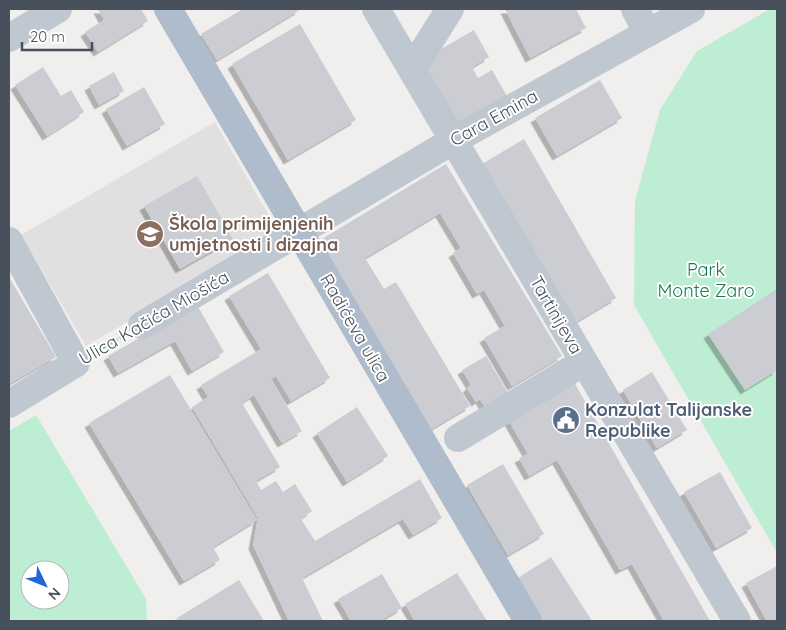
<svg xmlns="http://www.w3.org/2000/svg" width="786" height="630" viewBox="0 0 786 630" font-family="Quicksand,sans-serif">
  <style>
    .education { fill: #e1dfe0 }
    .green { fill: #bdedd2; fill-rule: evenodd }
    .building { fill: #cbcdd3; filter: url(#shadow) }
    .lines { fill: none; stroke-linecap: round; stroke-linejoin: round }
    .path { stroke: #77caa5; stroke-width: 3; stroke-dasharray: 4 2.5; stroke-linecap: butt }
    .minor { stroke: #bfc7d0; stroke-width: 28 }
    .major { stroke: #aebccc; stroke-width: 28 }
    .labels { text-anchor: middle; stroke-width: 4; stroke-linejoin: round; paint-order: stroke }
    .street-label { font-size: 18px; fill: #47505b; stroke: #fff }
    .education-label { font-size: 18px; font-weight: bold; fill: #785e54; stroke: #fff; text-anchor: start }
    .park-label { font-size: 18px; fill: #1a7a4f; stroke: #fff }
    .service-label { font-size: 18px; font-weight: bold; fill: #4e5e75; stroke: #fff; text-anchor: start }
  </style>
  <defs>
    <filter id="shadow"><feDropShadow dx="-4.5" dy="4.5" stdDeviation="0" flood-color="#0004"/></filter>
  </defs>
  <rect width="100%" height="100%" fill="#f1eeee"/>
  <path class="education" d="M215,122L279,233L86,346L21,235Z"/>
  <g class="green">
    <path d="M770,9H777L776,551L634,305L635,201L660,110L697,51Z"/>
    <path d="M36,415L146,599L147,621H9V431ZM30,570H60V600H30Z"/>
  </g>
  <g class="building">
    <path d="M98,9H141L148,21L98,52L85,32L104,20Z"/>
    <path d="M243,9H301L217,60L201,34Z"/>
    <path d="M505,9H576L586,28L530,58Z"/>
    <path d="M300,24L356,120L288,160L232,64Z"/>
    <path d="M474,30L489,57L472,67L478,78L492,70L507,96L459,124L422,60Z"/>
    <path d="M43,67L61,96L71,90L84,112L47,136L15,85Z"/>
    <path d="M114,72L124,91L99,105L89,86Z"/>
    <path d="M600,80L622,118L557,156L535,118Z"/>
    <path d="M144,87L165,124L127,146L106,109Z"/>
    <path d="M524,139L616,298L574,323L482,164Z"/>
    <path d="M446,164L562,356L512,386L484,338L505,326L484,290L477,294L453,253L461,248L440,213L365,258L384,289L396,282L470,406L430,430L317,242Z"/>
    <path d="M197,176L233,239L180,269L144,206Z"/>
    <path d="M268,273L330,378L291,401L276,376L271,379L302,431L282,443L254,395L242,403L280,467L256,481L261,490L276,481L283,492L295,484L312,511L301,519L315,541L420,479L442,518L413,535L403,519L302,578L323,621H289L253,545L258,518L192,407L208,397L201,385L261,349L229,296Z"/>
    <path d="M9,277L56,357L9,384Z"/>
    <path d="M777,289V370L745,390L708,334Z"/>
    <path d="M197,305L224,352L192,371L175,341L118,373L108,356Z"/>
    <path d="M486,356L508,393L485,407L480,399L476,402L467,388L471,385L462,370Z"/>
    <path d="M652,372L687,430L657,448L623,390Z"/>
    <path d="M170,375L257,520L213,547L220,560L184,581L89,423Z"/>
    <path d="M574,382L710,621H664L632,564L620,570L557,460L529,476L519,458L528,454L508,419Z"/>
    <path d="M357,407L388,456L347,482L317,433Z"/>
    <path d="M503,464L544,534L508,555L467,485Z"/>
    <path d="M720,472L752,528L716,548L684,492Z"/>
    <path d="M551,557L592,621H542L516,579Z"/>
    <path d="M777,566V621H767L746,583Z"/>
    <path d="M457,573L487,621H415L405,604Z"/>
    <path d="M382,574L402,608L380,621H351L338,599Z"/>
    <path d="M239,580L264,621H179L177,618Z"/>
  </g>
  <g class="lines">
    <path class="path" d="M97,351L122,337"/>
    <g class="minor">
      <path d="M376,9L737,621"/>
      <path d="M635,9L648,33"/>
      <path d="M9,38L58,9"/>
      <path d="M412,69L450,9"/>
      <path d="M9,241L76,363L9,404"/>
      <path d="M142,325L454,140L691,9"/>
      <path d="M458,438L584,362"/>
    </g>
    <path class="major" d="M168,9L528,621"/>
  </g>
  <defs>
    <g id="school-disc" transform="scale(1.4375)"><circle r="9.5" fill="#8d6e63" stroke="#fff"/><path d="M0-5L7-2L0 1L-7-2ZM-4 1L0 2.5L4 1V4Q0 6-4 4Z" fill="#fff"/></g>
    <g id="civic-disc" transform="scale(1.4375)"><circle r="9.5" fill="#5c6f8a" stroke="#fff"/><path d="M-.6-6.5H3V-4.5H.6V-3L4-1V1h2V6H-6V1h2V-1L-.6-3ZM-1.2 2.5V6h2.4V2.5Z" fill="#fff"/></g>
  </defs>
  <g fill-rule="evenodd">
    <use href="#school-disc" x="150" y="234"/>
    <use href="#civic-disc" x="566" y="420"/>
  </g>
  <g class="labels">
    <g class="street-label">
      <text transform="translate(494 118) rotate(-29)" y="6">Cara Emina</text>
      <text transform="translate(556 315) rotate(60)" y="6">Tartinijeva</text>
      <text transform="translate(154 318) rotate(-30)" y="6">Ulica Kačića Miošića</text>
      <text transform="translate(355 328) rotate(60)" y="6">Radićeva ulica</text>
    </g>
    <g class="education-label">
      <text x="169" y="230">Škola primijenjenih<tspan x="169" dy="21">umjetnosti i dizajna</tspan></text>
    </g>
    <g class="park-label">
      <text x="706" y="276">Park<tspan x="706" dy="21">Monte Zaro</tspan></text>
    </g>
    <g class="service-label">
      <text x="585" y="416">Konzulat Talijanske<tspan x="585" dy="21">Republike</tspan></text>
    </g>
  </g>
  <rect width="786" height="630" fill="none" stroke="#47505b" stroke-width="20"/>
  <g transform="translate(45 585) rotate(133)"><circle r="24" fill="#ffffff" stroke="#b5b9bd"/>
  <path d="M0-4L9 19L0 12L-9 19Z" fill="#1f66d9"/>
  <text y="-8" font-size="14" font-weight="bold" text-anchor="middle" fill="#47505b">N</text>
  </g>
  <path d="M22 42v8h70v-8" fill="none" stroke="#47505b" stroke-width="2.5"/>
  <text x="30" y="42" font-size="15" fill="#47505b" stroke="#ffffff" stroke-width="4" paint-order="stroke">20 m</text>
</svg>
